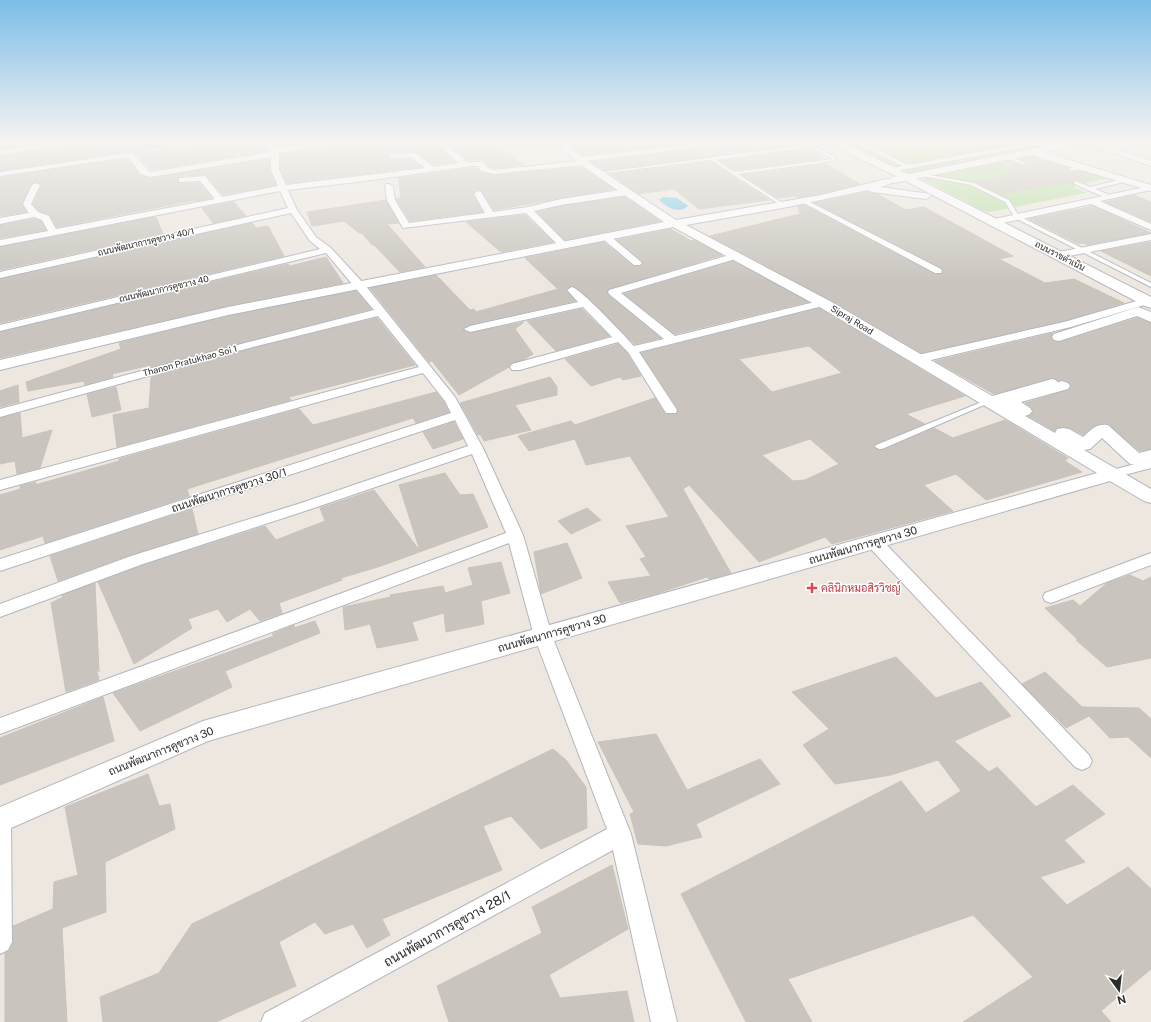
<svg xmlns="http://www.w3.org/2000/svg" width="1151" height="1022" viewBox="0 0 1151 1022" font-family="'Public Sans',Sarabun,sans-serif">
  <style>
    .green { fill: #b6e0a0 }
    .water { fill: #7acae8 }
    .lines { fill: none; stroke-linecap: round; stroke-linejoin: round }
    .river { fill: #7acae8; fill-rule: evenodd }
    .building { fill: #c9c5be; stroke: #c9c3b9; fill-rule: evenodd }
    .service-casing { stroke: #b3b6bf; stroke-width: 2 }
    .pedestrian-casing { stroke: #b3b6bf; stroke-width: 2 }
    .minor-casing { stroke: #b3b6bf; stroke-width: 2 }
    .tertiary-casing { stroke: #b3b6bf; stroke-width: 2 }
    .secondary-casing { stroke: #b3b6bf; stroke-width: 2 }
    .service { fill: #fff; fill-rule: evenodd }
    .pedestrian { fill: #fff; fill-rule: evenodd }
    .minor { fill: #fff; fill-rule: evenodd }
    .tertiary { fill: #fff; fill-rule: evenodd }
    .secondary { fill: #fff; fill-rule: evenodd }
    .health-dot { fill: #e0444e; stroke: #fff; stroke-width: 1.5 }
    .labels { text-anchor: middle; stroke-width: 3; stroke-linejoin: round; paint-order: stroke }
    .far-street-label { font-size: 9px; fill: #2d2d2d; stroke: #fff }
    .street-label { font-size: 11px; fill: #2d2d2d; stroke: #fff }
    .health-label { font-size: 11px; fill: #be3a42; stroke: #fff; text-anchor: start }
    .near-street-label { font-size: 13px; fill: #2d2d2d; stroke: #fff }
  </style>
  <rect width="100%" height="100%" fill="#ede7e0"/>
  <g class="green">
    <path d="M832,141H1056L1065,145L906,177Z"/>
    <path d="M1029,154L1108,178L1073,187L1086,193L990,212L984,211L917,176Z"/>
  </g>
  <path class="water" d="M663,197L677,198L688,206C679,215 666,207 659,200Z"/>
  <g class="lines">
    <path class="river" d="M134,141H176L174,145L168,146L0,172V162Z"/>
  </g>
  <g class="building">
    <path d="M0,141H49L0,149Z"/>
    <path d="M76,141H121L127,150L141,147L144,152L228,141H261L268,151L151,170L137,155L129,152L0,170V156L71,144Z"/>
    <path d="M272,141H295L303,142L278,146Z"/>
    <path d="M350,141H433L456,162L433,165L416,152H393L388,156L390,160L411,159L421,167L287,183L280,170V154Z"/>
    <path d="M444,141H491L524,165L494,168L488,166L484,160H468Z"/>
    <path d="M565,141H692V143L583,155Z"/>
    <path d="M753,141H794L800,144L604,171L591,162L737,144Z"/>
    <path d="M808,149L822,157L816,158L819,159L734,170L720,161Z"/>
    <path d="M127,159L140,175L150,178L270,159V171L276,185L223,195L206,175L179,176L178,178V183H199L212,198L197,201L196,200L57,227L50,215L39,211L33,204L41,186V184L35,182L31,184L22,203L26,212L0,216V177Z"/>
    <path d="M1046,161L1051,162V165L1062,166L1067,168L1070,172H1075L1092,179L1080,181L1075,180L1072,182L1000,194L974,181L1006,177L1011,166L1018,165L1024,166L1027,163Z"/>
    <path d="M711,162L769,200L699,209L674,189L639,194L610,174Z"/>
    <path d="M826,164L860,184L821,194L796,198V196L778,198L742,175Z"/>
    <path d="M581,167L614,189L494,210L482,191L478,190L473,195L483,212L410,221L396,199L401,198L398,178L472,168H477L481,172L494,175Z"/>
    <path d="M868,192L877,194L906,210L924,207L1013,256L999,259L1045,283L1074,279L1124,303L1064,321L921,353L829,299L710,236L800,214L798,206L804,205L934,274H942L943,270L942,268L815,203Z"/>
    <path d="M1134,195L1151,202V222L1105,202Z"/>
    <path d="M625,197L660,221L565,240L537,212L561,206Z"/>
    <path d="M386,200L399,223L387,224L425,267L400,272L374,245H372L362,233H359L344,221L312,226L307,212Z"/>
    <path d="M234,202L246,216L213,223L202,208Z"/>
    <path d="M1093,206L1151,233L1087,245L1084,243L1079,244L1029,219Z"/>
    <path d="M525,215L553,242L501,252L466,222Z"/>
    <path d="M156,217L163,234L0,270V247Z"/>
    <path d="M34,219L41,221L46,230L0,238V225Z"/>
    <path d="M252,223L256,228L268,226L284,256L0,323V279Z"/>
    <path d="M671,229L691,241L694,240L722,255L609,289L607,291L608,295L661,338L635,344L594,303L578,289L571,286L566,290L575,301L470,325L463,328V330L470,333L524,322L515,329L533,354L523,360L512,363L509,367L459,395L432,361L429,362L370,288L436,275L470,310L474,309L476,312L558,289L525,258L604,242L633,266H640L643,262L617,240Z"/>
    <path d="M1151,242V276L1101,251Z"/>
    <path d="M326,257L343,283L228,306L0,358V332L288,264L290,266Z"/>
    <path d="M733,261L808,302L675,334L624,294Z"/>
    <path d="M356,291L371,309L151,367V365L112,374L113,377L85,385L84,381L28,391L26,382L121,349L119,343L228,316Z"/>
    <path d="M819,308L965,396L906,414L925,424L875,444L874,448L883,450L934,428L953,438L1005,420L1068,458L1065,461L1082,472L986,500L956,474L924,485L953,511L832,544L825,537L759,562L689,485L683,489L731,573L709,579L707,577L655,594L620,603L608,582L651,576L640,559L646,557L626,526L669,517L630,456L586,465L575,439L529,451L518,436L571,421L575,425L655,398L665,414H677L678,409L641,353ZM809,346L842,373L772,392L739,359ZM810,439L839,464L805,480L793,481L762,455Z"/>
    <path d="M582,309L609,336L556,351L527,321Z"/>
    <path d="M377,318L415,365L289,397L291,400L117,447L113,415L149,408L151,377L253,348Z"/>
    <path d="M1137,318L1151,323V449L1139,451L1108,424L1096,425L1083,435L1070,428L1063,427L1057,428L1054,431L1028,416L1031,415L1033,410L1025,403L1068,390L1071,387L1068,382L1062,380L1058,381L1052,378L994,394L935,361L1053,333L1051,338L1054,341L1059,342Z"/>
    <path d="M618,344L627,353L641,376L623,380L620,377L591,386L565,359Z"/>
    <path d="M550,377L557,387V395L515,405L531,430L484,441L480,434L478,435L460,403Z"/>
    <path d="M18,385L19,402L0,407V391Z"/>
    <path d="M116,387L121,410L92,417L87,394Z"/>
    <path d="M436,392L444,402L449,412L416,423L413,418L187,489L189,496L45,543L43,536L0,550V495L20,489V486L36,482L35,485L119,461V459L299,409L313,425Z"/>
    <path d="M20,413L22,438L52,430L40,468L17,474L15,461L0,464V418Z"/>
    <path d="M454,422L463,439L433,449L423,432Z"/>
    <path d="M445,473L460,495L473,494L488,527L381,566L341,578L342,580L279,603L282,613L260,621L250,609L227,622L218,609L188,619L192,628L134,664L98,582L143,565L265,526L276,540L325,521L320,508L374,490L420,551L399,485Z"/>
    <path d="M587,508L601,520L571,534L558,521Z"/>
    <path d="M192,509L198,534L130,555L58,581L50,556Z"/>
    <path d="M567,543L582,578L541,594L534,552Z"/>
    <path d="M501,562L510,593L481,601L484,624L446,632L444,613L412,622L418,640L377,648L370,624L345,630L343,607L391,597L390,595L443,586L445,593L473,585L468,568Z"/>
    <path d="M1130,575L1143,581L1151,577V658L1107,667L1076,640H1078L1045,608L1073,600L1080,606L1107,583Z"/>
    <path d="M95,583L99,672L96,668L99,680L66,692L51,603L63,597L62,595Z"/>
    <path d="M315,621L320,633L225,671L232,687L140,731L113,693L274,636L272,634L294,625V628Z"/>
    <path d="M896,657L936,698L981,682L1011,716L954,741L989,772L997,767L1036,807L1073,785L1105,814L1064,840L1085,862L1040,877L1067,905L1128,867L1151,889V969L1101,1011L1111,1022H963L1033,977L973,915L788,979L812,1022H746L681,894L901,781L926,813L961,791L938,760L891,775L835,784L803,745L829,729L792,692Z"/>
    <path d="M1045,672L1082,707L1139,708L1151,719V758L1128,737L1110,738L1089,716L1066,728L1022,684Z"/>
    <path d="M103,697L114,741L0,785V738Z"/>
    <path d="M656,734L687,790L760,759L780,784L696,824L702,837L666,846L638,844L630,814L634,812L598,742Z"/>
    <path d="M553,749L566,760L586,787L587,828L541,849L511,816L483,826L502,870L382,919L390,935L367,948L353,924L325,934L315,922L279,942L296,986L216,1022H103L100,997L159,973L192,924Z"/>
    <path d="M148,774L159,806L170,804L175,829L105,862L106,912L62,928L67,1022H5V953L9,951L13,943V926L53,909L54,882L78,875L65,807Z"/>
    <path d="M612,865L628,929L549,975L560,998L627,991L634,1022H449L437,986L542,933L532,907Z"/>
  </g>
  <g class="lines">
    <g class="service-casing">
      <g id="service">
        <path d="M497,141H502L511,146L556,141L560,142L510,148Z"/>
        <path d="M833,141L836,142L814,146L835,157V161L738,174L784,204V206H782L711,160L599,174L597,173ZM809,147L832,159L734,172L716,160Z"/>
        <path d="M1054,141H1059L1067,145L1064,146Z"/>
        <path d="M919,173L974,183L1009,200L1019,216L1151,283V287L1015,218L1005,202L971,185L917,175V173Z"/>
        <path d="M989,399L992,401L991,402L882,449H879L875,447L876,445Z"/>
      </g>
    </g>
    <g class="pedestrian-casing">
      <g id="pedestrian">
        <path d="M853,141H860L908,165L1039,141L1065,143L1068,145L1065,147L1043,144L890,172L888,171V169L902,166Z"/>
        <path d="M1006,156H1010L1026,163L1023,165L1006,158Z"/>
        <path d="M1084,165L1087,167L1086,168L1071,171L1068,169Z"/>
        <path d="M1126,178L1128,179V181L1095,189L1112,196L1113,197L1110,199L1087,190L1073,183L1076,181L1090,187Z"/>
        <path d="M804,199L941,269L942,271L941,273H935L802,202V200Z"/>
      </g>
    </g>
    <g class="minor-casing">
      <g id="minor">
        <path d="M58,141H75L71,143L0,155V151Z"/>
        <path d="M262,141H270L277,148L323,141H341L337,143L279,153V170L286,185L425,168L411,157L390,158L389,156L393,154L416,153L433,167L459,163L434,141H442L467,162H484L487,167L494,170L580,161L577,159L581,157L718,141H741L737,143L585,161L588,163L584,165L494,174L481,171L478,166H472L357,182L288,190L297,210L316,237L331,248L365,285L455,397L483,448L523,535L552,636L631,834L677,1022H651L613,850L300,1022H261L265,1013L607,829L534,636L509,543L0,734V718L506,533L472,454L311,509L143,564L0,617V604L131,556L301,503L468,446L455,420L0,571V559L451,413L445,401L423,373L0,490V480L419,367L378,316L253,347L0,417V409L245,343L374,310L326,253L0,331V325L320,249L310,241L291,213L0,278V272L288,208L280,191L0,246V240L48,231L42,220L34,217L0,224V218L29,213L23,204L32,185L36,183L40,185L31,204L38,212L49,216L56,229L215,199L200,181L179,182V178H182L205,176L222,197L278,186L271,170V157L150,177L141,174L128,157L0,176V172L129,153C140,156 142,168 151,172L271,152Z"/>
        <path d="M1080,141H1091L1151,161V166Z"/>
        <path d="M386,184H389L393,186L395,200L409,223L485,213L474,194L478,191L481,192L493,212L528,207L561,199L627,189L631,192L627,195L561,205L534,211L568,245L563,248L560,247L526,213L403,228L387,200L385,186Z"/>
        <path d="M1150,186L1151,190L1100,201L1151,224V230L1091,204L994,225L990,222L994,219Z"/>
        <path d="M606,234L609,235L640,261L642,263L640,265H634L603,239L601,237Z"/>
        <path d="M1151,234V240L1059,258L1054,255L1059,252Z"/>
        <path d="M736,253L739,254L741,256L739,258L621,293L675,336L823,300L828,303L827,305L639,352L677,410L676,413H666L628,352L618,342L520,370H512L510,367L512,364L612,337L583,307L470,332L464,329L470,326L578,302L567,290L572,287C581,289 625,336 634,346L664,339L609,294L608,292L609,290Z"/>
        <path d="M1147,298L1151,299V303L1071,327L918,363L914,362L912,359L914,356L918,355L1064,322Z"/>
        <path d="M1052,379L1056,380L1058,383L1056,386L989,405L985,404L983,401L985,398Z"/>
        <path d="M1151,460V468L1113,478L1108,477L1106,474L1108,471Z"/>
        <path d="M874,537L880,538L1089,755L1092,761L1089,767L1082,770L1075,767L868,546L866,542L868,538Z"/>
        <path d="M1151,553V565L1051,603L1045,601L1043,597L1045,593Z"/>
        <path d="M0,809L8,812L11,819L12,942L8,950L0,954Z"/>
      </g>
    </g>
    <g class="tertiary-casing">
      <g id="tertiary">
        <path d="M552,141H563L587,161L676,220L821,195L886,179L889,180L894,177L1070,141H1089L1084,144L1043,152L1151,185V191L1031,155L894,183L891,182L890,184L880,187L930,194L931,196L926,199L872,192L868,190L788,207L686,225L828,300L999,400L1001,398L1056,383L1062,381L1068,383L1070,386L1068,389L1021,402L1030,408L1032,411L1030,414L1025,416L1055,433L1057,429L1063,428L1069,429L1083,437C1091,430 1096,423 1108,425L1139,453L1151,450V461L1136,465L1130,464L1102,438L1090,449L1084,450L1151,489V503L1144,501L1110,481L208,741L0,833V807L203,721L1097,473L818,306L673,227L228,315L0,370V360L228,307L664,222L581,165Z"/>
        <path d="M1138,307L1151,312V322L1137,316L1059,341L1054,340L1052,337L1054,334Z"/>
      </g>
    </g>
    <g class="secondary-casing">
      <path id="secondary" d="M827,141H841L910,175L1151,297V308L1145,306L902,179L828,143Z"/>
    </g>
    <use href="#service" class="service"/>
    <use href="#pedestrian" class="pedestrian"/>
    <use href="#minor" class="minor"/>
    <use href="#tertiary" class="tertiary"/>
    <use href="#secondary" class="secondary"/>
  </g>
  <linearGradient id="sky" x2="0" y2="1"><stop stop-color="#7cbde8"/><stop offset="0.5" stop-color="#f7f4f1"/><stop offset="1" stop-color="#f7f4f1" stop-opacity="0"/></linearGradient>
  <rect width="1151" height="284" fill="url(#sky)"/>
  <path class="health-dot" d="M810 582h4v4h4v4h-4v4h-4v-4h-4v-4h4z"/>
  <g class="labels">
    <g class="far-street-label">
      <text transform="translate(146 242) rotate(-13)" y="3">ถนนพัฒนาการคูขวาง 40/1</text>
      <text transform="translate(1060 256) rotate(27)" y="3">ถนนราขดำเนิน</text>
      <text transform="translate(164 289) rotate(-13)" y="3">ถนนพัฒนาการคูขวาง 40</text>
      <text transform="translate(852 320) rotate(31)" y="3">Sipraj Road</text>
      <text transform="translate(190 361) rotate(-15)" y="3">Thanon Pratukhao Soi 1</text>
    </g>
    <g class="street-label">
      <text transform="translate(229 490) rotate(-18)" y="4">ถนนพัฒนาการคูขวาง 30/1</text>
      <text transform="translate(863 545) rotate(-16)" y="4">ถนนพัฒนาการคูขวาง 30</text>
      <text transform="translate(552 633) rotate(-16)" y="4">ถนนพัฒนาการคูขวาง 30</text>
      <text transform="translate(161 751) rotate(-22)" y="4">ถนนพัฒนาการคูขวาง 30</text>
    </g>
    <g class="health-label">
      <text x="821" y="592">คลินิกหมอสิรวิชญ์</text>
    </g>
    <g class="near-street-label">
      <text transform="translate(447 928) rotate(-29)" y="5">ถนนพัฒนาการคูขวาง 28/1</text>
    </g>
  </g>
  <g transform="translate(1119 990) rotate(165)" stroke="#ffffff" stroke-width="3" paint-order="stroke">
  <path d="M0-3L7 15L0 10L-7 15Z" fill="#2d2d2d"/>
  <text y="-6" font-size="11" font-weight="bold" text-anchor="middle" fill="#2d2d2d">N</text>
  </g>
</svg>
